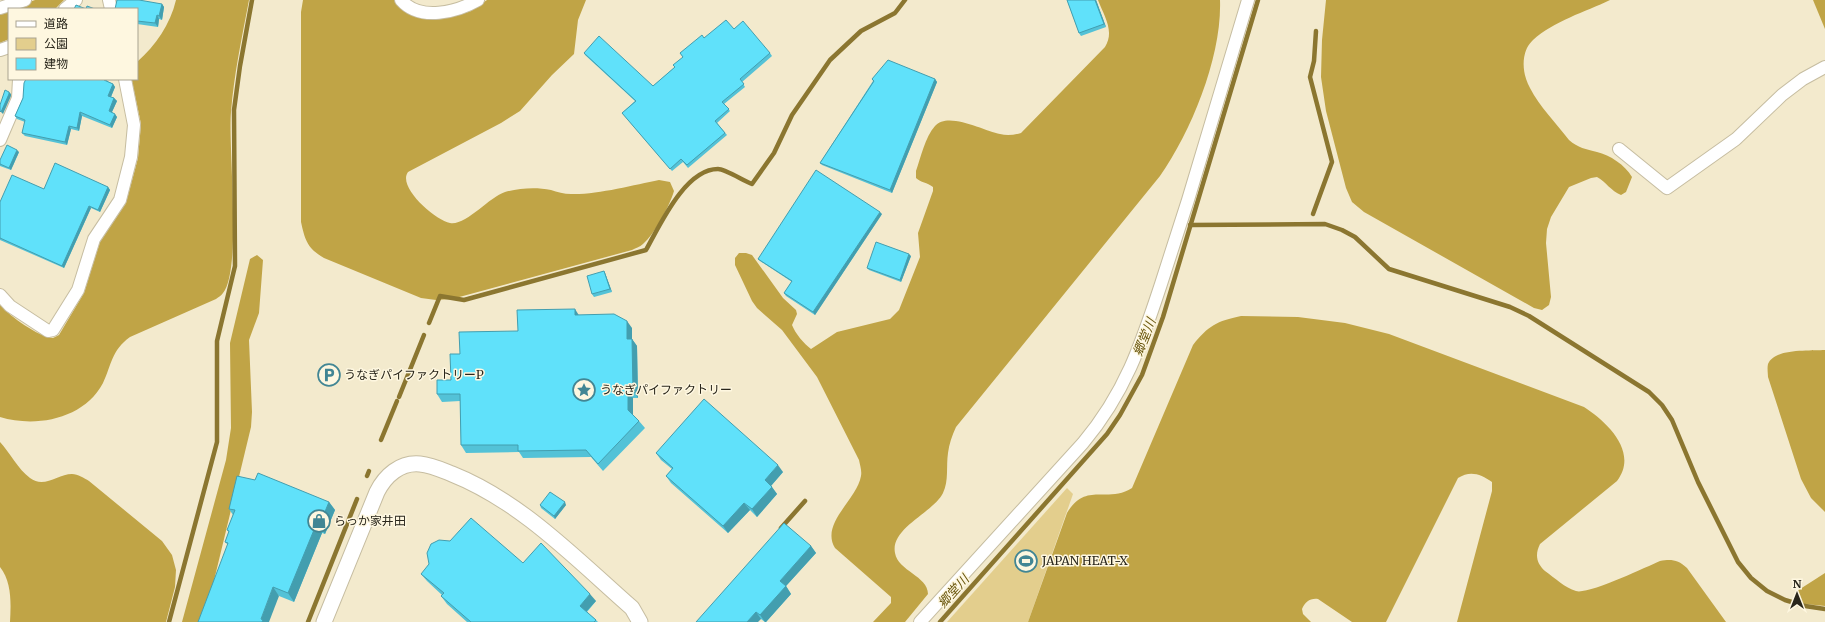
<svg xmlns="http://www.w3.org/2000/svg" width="1825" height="622" viewBox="0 0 1825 622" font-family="Merriweather,'Noto Sans JP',serif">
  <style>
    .green { fill: #e3ce8d }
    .forest { fill: #c0a446 }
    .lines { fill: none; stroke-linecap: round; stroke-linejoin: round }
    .stream { stroke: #8b7630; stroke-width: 4.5 }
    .minor-casing { stroke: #c6bda1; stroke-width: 14 }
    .tertiary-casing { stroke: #c6bda1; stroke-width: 17 }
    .minor { stroke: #fff; stroke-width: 12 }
    .tertiary { stroke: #fff; stroke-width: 15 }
    .wall { fill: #53c2d7 }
    .shaded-wall { fill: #439eaf }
    .building { fill: #60e1fa; stroke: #439eaf }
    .labels { text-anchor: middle; stroke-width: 3; stroke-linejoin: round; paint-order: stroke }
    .poi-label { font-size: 12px; fill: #29261b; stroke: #fef7e0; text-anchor: start }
    .water-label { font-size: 13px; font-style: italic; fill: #69560d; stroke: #fef7e0 }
  </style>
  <rect width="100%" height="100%" fill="#f3eacd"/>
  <path class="green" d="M1067,488L1073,494L1028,622H947Z"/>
  <g class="forest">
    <path d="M35,0H64L55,9H11Z"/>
    <path d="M176,0H249C242,37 234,74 231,112C228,148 242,270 223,293C221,296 218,297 216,299L130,337C111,351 112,364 103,383C84,419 36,428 0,417V305C11,317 37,336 53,338L59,335L84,293L100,242L126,203L138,158L141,124L132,81V79H137V62C156,45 170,25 176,0Z"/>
    <path d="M303,0H394L408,13L433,18L459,15L471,11L487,0H586L578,20L574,54L552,75L520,111L501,123L408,172C397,187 435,220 450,223C466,226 489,197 505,192C520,188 536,187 551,190C557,192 564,194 571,194C596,195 634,185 659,180L670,182L674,191C670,205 654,235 643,244C640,247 635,248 632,250L452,299L436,300L421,298L324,258C307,248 305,240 301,222V12Z"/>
    <path d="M1098,0H1220C1222,56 1192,130 1160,176L956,427C952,436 949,444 948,453C946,466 949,481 943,493C933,513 890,528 895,553C898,571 928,576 928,594L905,622H873L891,603V597L835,548C820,523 857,500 861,476C862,471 860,465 859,460L817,377L782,330L757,308L752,301L735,265V258L739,253H746L752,255L783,298L796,310L797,314L792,325C795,333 804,344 811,349L837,332L890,319L899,310L920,257L918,233L933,191V187C927,182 921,183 916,178V171C921,157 925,137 935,126C948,111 984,131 1000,134C1007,136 1014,135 1021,133L1105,47C1115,31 1104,16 1098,0Z"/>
    <path d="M1326,0H1610C1585,12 1554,21 1533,40C1520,52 1522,74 1530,88C1539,106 1557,124 1569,140C1578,148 1586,149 1597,152C1610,155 1625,165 1632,177L1626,192L1621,195C1611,191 1606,182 1597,177L1591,178L1569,187L1551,217L1547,229L1546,243L1551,297L1549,305L1542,310L1534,308L1364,212L1352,202L1346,188L1326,111L1321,77L1322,40Z"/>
    <path d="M1813,0H1825V29Z"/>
    <path d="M9,10V39L0,43V12Z"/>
    <path d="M257,255L263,260L259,313L249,340L252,412L251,427L204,622H182L226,460L231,428L230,343L250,259Z"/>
    <path d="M1241,316L1298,317L1345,323L1389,334L1584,407C1607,422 1639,452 1617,481L1540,544C1535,554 1536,563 1545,571C1555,578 1565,588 1576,591C1588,595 1646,567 1660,561C1672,559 1678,560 1687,568L1726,622H1457L1492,491V482C1481,474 1470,470 1458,478L1386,622H1352L1318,599C1310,598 1305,602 1302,609L1303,614L1311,622H1028L1067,513C1086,481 1107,504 1132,488L1193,345C1208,326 1217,321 1241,316Z"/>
    <path d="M1825,350V512L1811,498L1801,479L1768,377C1768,374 1767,368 1768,364C1774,348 1810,351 1825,350Z"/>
    <path d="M0,442C10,453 18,469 30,478C44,489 58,474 72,474C78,474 84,478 89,481L162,541L172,555L176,570L175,587L166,622H10C11,604 12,582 0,567Z"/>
    <path d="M1825,573V606L1805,604L1794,599V595L1797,591Z"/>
  </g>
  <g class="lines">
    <g class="stream">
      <path d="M1313,214L1332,162L1310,77L1314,61L1316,31"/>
      <path d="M1190,225L1325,224L1342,230L1355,237L1389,269L1510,307L1529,316L1649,392L1662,405L1672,420L1698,482L1738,562L1751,578L1767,591L1785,600L1805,606L1825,609"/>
      <path d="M429,323L440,296L464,300L646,250C660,225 685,169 718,169C725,169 744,181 752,184L774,153L792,115L830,60L861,31L895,13L905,0"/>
      <path d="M399,397L424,335"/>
      <path d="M381,440L397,401"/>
      <path d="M367,476L369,471"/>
      <path d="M781,528L805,501"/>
      <path d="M169,622L217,442V341L235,266L234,110L240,66L252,0"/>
      <path d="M308,622L357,499"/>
      <path d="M940,622L1107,434L1120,415L1142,375L1163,317L1258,0"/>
    </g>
    <g class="minor-casing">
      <g id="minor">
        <path d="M109,0L111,9"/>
        <path d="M401,0C420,22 457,12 478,0"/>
        <path d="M0,8L25,0"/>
        <path d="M65,9L76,0"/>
        <path d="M0,50L9,47"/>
        <path d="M0,140L18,98L19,79"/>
        <path d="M1619,149L1667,188L1736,139L1782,95L1803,79L1825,67"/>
        <path d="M0,295L10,306L48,331L53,330L78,290L94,239L120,200L131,157L134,125L125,79"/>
        <path d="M920,622L1083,443C1125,393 1141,345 1161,284C1170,256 1179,228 1188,200C1208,133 1228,67 1248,0"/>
      </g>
    </g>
    <g class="tertiary-casing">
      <path id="tertiary" d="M324,622L377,492C385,476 400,462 420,464C431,465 442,470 452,474C522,502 576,559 632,608L640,622"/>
    </g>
    <use href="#minor" class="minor"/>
    <use href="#tertiary" class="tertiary"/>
  </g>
  <g class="wall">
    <path d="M1067,0H1096L1106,27L1081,36L1079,33Z"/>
    <path d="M162,4L164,7L162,20L159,19L158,27L137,24V9Z"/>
    <path d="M734,29L770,53L772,56L742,82L745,87L724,104L730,111L717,123L727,135L688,168L683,162L672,171L622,113L635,101L585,55L584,53L653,86L675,67L683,57L680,53L704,38Z"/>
    <path d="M26,79H108L107,81L113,84L115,87L111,97L114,98L117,101L112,112L117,117L112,128L82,116L79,131L71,129L67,145L25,136L22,133L25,122L17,119L15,116L23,98Z"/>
    <path d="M872,79H935L937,82L892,193L822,165L820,163L873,81Z"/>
    <path d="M19,152L11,170L0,166V160Z"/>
    <path d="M108,187L110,190L100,212L91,208L64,268L0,240V202L44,189Z"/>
    <path d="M882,214L815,315L786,296L784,293L792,282L760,261L758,259Z"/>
    <path d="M911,256L901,282L869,270L867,268Z"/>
    <path d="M604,271L605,273L612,292L594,297L592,294Z"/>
    <path d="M579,315L632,328V339L637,346L638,398H633V415L639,421L645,428L603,471L591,457L523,458L519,452L466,453L461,445L460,401L442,402L437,394L451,380L460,354L518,331Z"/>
    <path d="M656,453L783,472L771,486L777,494L757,517L750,510L728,533L671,483L666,476L672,469L661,460Z"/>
    <path d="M329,502L335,510L325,534L322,533L294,602L279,596L225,542L229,532L227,530L233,515L229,509Z"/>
    <path d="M540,505H566L555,519L541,508Z"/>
    <path d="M811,546L816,553L786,586L791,594L766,622H765L761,619L696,622Z"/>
    <path d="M523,563L596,601L587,612L596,620L598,622H467L447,604L441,596L442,595L427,581L421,574Z"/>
  </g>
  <g class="shaded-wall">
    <path d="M1095,0H1096L1106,27L1104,24Z"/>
    <path d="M162,4L164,7L162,20L159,16Z"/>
    <path d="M157,15L159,19L158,27L155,23Z"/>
    <path d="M935,79L937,82L892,193L890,190Z"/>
    <path d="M113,84L115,87L110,99L108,96Z"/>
    <path d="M9,92L11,94V96L3,114L1,112Z"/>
    <path d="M114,98L117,101L111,114L109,111Z"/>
    <path d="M80,112L82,116L79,131L77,128Z"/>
    <path d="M115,114L117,117L112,128L110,125Z"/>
    <path d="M69,126L71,129L67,145L65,142Z"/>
    <path d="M17,150L19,152L11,170L9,168Z"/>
    <path d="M108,187L110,190L100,212L98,210Z"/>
    <path d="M89,206L91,208L64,268L62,266Z"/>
    <path d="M880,212L882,214L815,315L813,312Z"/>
    <path d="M909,254L911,256L901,282L900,280Z"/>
    <path d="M604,271L605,273L612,292L610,289Z"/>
    <path d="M575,309L580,317L575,315Z"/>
    <path d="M627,321L632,328V339L637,346L638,398L633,391L627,339Z"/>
    <path d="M628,391L633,398V417L628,410Z"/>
    <path d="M778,465L783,472L770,487L765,480Z"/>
    <path d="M772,487L777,494L757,517L752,509Z"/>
    <path d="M329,502L335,510L325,534L319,526Z"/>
    <path d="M565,502L566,505L555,519L554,516Z"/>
    <path d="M744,503L750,510L728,533L723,526Z"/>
    <path d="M316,525L322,533L294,602L288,593Z"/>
    <path d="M811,546L816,553L786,586L791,594L766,622H765L760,615L780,581Z"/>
    <path d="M273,587L279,596L269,622H262L261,619Z"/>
    <path d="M590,594L596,601L585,613L580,606Z"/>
    <path d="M756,612L761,619L758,622H747Z"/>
  </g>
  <g class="building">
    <path d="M117,0H139L162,4L159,16L157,15L155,23L137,21V9H115Z"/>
    <path d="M1067,0H1095L1104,24L1079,33Z"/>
    <path d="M76,5L86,9L87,6L95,9H74Z"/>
    <path d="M726,20L734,29L743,21L770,53L740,79L744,84L722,102L729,109L715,121L725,133L687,165L681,159L670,169L622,113L636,101L584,53L599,36L653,86L675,67L673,65L683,57L680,53L702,35L704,38Z"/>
    <path d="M888,60L935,79L890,190L820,163L874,81L872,79Z"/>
    <path d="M26,79H104V80L113,84L108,96L114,98L109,111L115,114L110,125L80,112L77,128L69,126L65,142L22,133L25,120L15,116L23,98L24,83Z"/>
    <path d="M5,90L9,92V94L1,112L0,111V105Z"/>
    <path d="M7,145L17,150L9,168L0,164V160Z"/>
    <path d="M55,163L108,187L98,210L89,206L62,266L0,238V202L12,175L44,189Z"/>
    <path d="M816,170L880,212L813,312L784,293L792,281L758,259Z"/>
    <path d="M876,242L909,254L900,280L867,268Z"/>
    <path d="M604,271L610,289L592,294L587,276Z"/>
    <path d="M575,309V315L614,314L627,321V339H632L633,391H628V410L639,421L598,464L586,450L518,451V445H461L460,394H437V380H451L450,354H460L459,332L518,331L517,310Z"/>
    <path d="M704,399L778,465L765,480L772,487L752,509L744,503L723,526L666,476L673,468L656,453Z"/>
    <path d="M258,473L329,502L319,526L316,525L288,593L273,587L261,619L263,620L262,622H198L228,543L225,542L229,531L227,530L235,510L229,509L237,476L255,480Z"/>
    <path d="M550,492L565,502L554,516L540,505Z"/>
    <path d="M471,518L523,563L541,543L590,594L580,606L596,620L594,622H471L441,596L444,593L421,574L429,564L427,553L431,544L439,540L450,541Z"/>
    <path d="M784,523L811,546L780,581L786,586L760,615L756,612L747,622H696Z"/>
  </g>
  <defs>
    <g id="parking-ring" transform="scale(1.15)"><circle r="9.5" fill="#fef7e0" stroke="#428694" stroke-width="1.5"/><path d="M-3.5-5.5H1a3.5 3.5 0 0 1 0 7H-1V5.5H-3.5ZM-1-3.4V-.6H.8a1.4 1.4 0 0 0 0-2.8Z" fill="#428694"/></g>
    <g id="sight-ring" transform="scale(1.15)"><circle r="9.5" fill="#fef7e0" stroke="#428694" stroke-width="1.5"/><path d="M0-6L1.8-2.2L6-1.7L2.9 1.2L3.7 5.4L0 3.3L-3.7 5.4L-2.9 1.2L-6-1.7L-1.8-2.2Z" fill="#428694"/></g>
    <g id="shop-ring" transform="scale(1.15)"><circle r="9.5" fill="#fef7e0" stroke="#428694" stroke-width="1.5"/><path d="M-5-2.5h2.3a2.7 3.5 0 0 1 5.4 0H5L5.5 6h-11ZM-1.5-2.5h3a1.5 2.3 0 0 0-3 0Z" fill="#428694"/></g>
    <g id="stadium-ring" transform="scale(1.15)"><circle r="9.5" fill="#fef7e0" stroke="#428694" stroke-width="1.5"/><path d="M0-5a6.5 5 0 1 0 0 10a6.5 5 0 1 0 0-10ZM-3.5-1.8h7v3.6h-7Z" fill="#428694"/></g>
  </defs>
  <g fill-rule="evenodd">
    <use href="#parking-ring" x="329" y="375"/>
    <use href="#sight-ring" x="584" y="390"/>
    <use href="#shop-ring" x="319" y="521"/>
    <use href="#stadium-ring" x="1026" y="561"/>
  </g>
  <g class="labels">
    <g class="poi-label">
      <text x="344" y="379">うなぎパイファクトリーP</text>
      <text x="600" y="394">うなぎパイファクトリー</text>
      <text x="334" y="525">らっか家井田</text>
      <text x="1042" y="565">JAPAN HEAT-X</text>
    </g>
    <g class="water-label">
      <text transform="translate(1144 337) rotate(-68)" y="5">郷堂川</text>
      <text transform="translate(953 591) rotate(-48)" y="5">郷堂川</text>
    </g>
  </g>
  <rect x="8" y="8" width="130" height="72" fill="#fef7e0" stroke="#a9a391"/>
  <rect x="16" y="21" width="20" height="6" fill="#ffffff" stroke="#a9a391"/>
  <text x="44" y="28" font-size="12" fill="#29261b">道路</text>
  <rect x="16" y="38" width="20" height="12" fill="#e3ce8d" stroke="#a9a391"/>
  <text x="44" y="48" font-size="12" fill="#29261b">公園</text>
  <rect x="16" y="58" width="20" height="12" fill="#60e1fa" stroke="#a9a391"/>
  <text x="44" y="68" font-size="12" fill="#29261b">建物</text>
  <g transform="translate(1797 594)" stroke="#fef7e0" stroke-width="3" paint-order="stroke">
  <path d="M0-3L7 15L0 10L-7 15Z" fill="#29261b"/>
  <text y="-6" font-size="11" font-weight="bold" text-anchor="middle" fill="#29261b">N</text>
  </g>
</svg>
